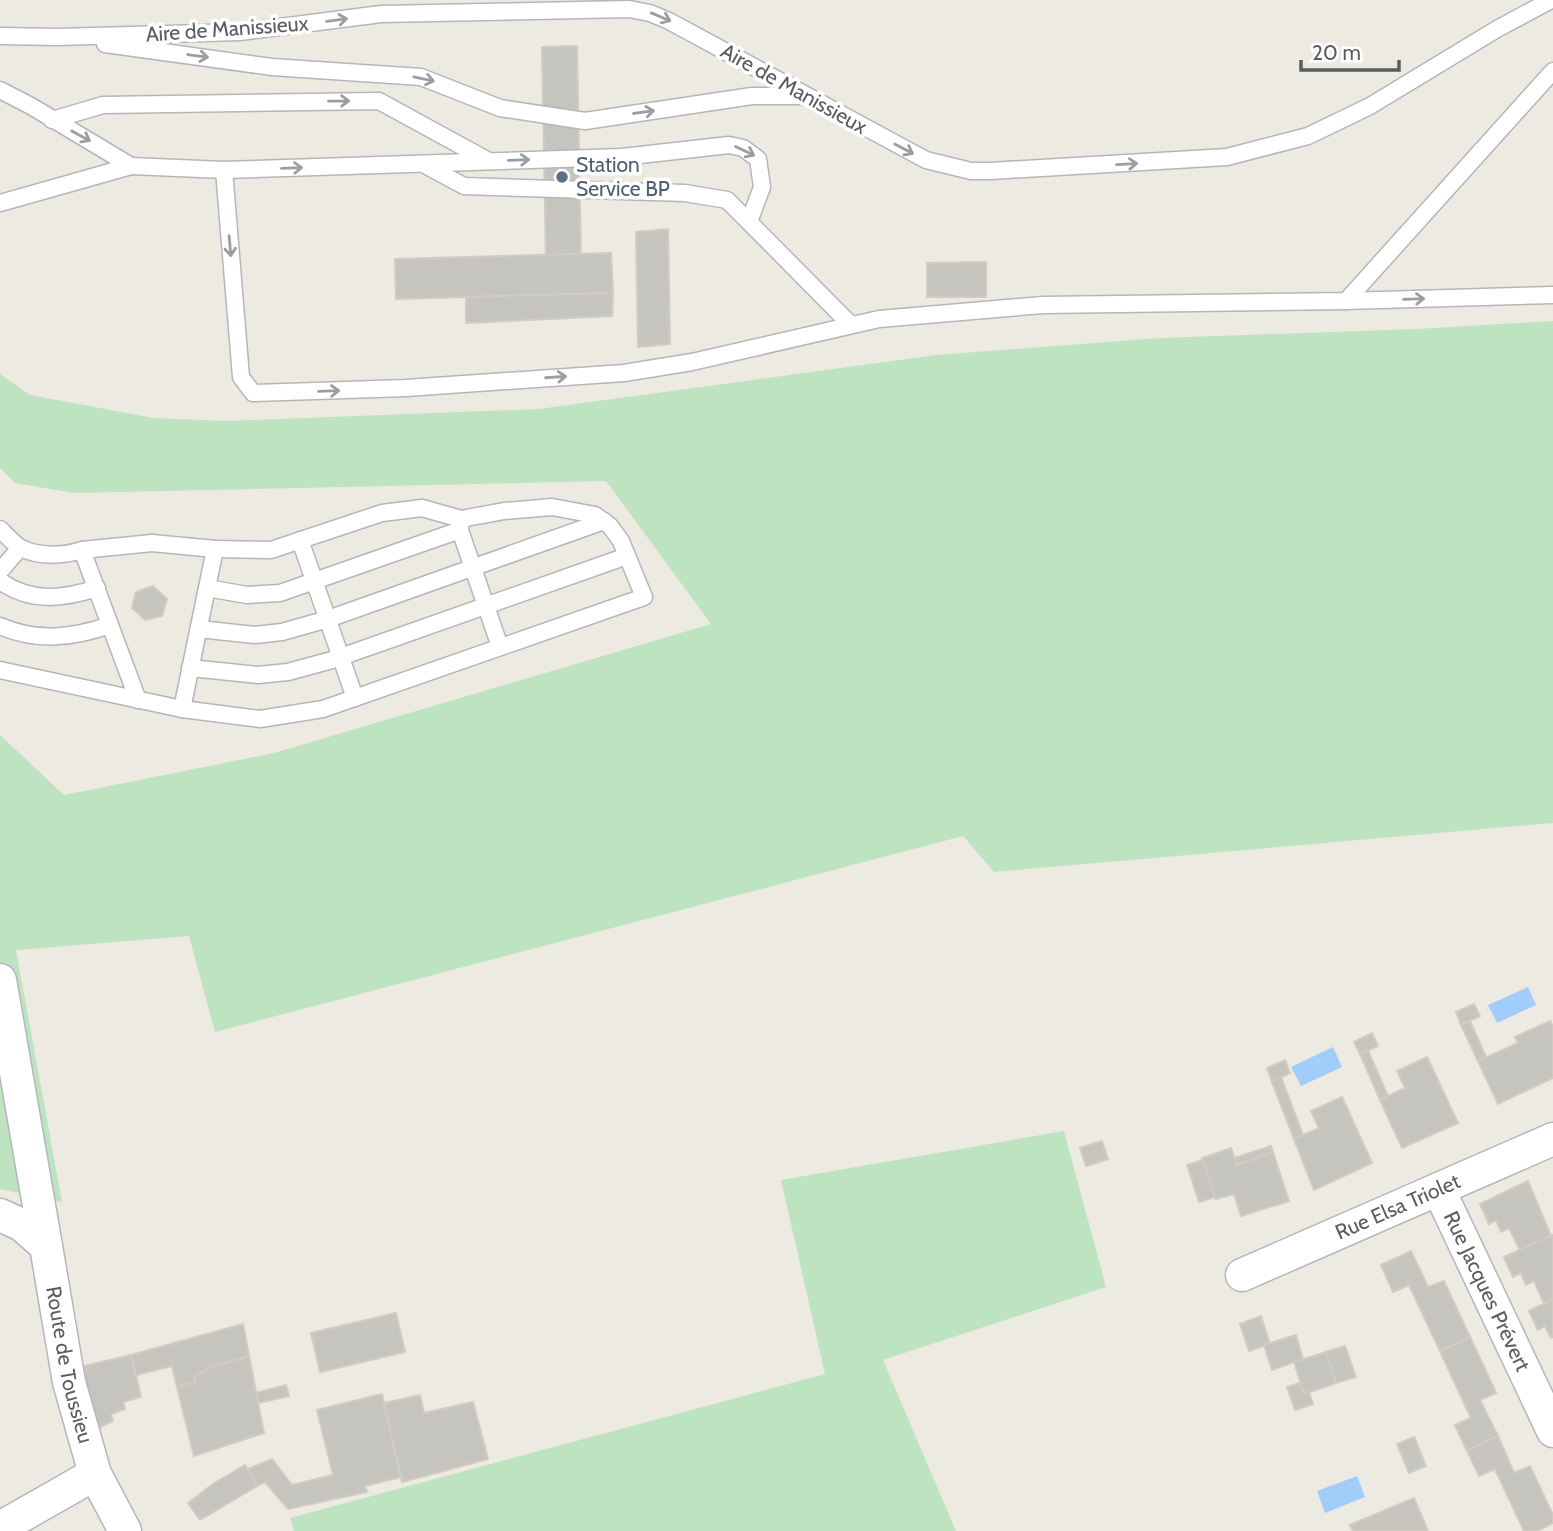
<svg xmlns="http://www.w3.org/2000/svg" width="1553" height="1531" viewBox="0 0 1553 1531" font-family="Cabin,sans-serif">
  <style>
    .green { fill: #bee3c0 }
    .water { fill: #a1cdfb }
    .building { fill: #c6c4be; stroke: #d0ccbf; stroke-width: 2 }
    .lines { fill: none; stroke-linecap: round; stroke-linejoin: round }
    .service-casing { stroke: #b3b6bb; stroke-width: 19 }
    .minor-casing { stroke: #b3b6bb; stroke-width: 35 }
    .service { stroke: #fff; stroke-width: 16 }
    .minor { stroke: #fff; stroke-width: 32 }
    .oneway { stroke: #9b9da0 }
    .service-dot { fill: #5c6f8a; stroke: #fff; stroke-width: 2.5 }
    .labels { text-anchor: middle; stroke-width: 7; stroke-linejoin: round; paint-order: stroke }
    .street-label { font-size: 21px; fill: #595c61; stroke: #fff }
    .service-label { font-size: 21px; fill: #4e5e75; stroke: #fff; text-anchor: start }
  </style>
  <rect width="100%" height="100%" fill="#eceae1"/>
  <g class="green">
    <path d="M1553,321V823L994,872L963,836L215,1032L189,936L16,950L62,1202L0,1189V735L64,795L274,753L711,624L606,481L74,493L15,483L0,468V374L30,395L154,418L226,421L539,409L936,355L1161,338L1417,329Z"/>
    <path d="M1064,1131L1106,1287L883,1360L956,1531H294L290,1518L825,1374L781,1180Z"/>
  </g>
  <g class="water">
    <path d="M1528,987L1536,1005L1497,1023L1488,1005Z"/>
    <path d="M1333,1047L1342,1067L1301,1086L1291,1067Z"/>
    <path d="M1357,1476L1365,1497L1325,1513L1317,1491Z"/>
  </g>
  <g class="building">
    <path d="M577,46L581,262H546L542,47Z"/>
    <path d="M668,229L670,344L638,347L636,232Z"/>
    <path d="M611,253L613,293L396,299L395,259Z"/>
    <path d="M986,262V297H927V263Z"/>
    <path d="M613,293L612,316L466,323V297Z"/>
    <path d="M153,586L167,599L162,616L145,620L132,608L136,592Z"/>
    <path d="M1474,1004L1480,1016L1461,1025L1456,1012Z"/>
    <path d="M1470,1021L1486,1057L1478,1061L1461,1025Z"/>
    <path d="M1550,1021L1553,1027V1078L1498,1104L1478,1061L1518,1043L1515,1037Z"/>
    <path d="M1372,1033L1378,1046L1360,1054L1354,1042Z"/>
    <path d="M1368,1051L1388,1096L1380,1100L1360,1054Z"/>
    <path d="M1427,1057L1458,1123L1402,1148L1380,1100L1405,1088L1397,1071Z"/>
    <path d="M1285,1060L1290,1073L1272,1082L1267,1068Z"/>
    <path d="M1281,1077L1303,1135L1294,1139L1272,1082Z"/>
    <path d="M1342,1097L1372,1163L1314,1190L1294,1139L1319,1128L1311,1111Z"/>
    <path d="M1102,1141L1108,1159L1086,1166L1080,1148Z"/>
    <path d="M1271,1146L1273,1152L1237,1165L1234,1158Z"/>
    <path d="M1231,1148L1237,1165L1273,1152L1289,1201L1241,1216L1234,1194L1216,1199L1202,1158Z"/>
    <path d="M1203,1160L1215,1197L1199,1202L1187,1165Z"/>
    <path d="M1528,1181L1551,1236L1520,1250L1509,1228L1501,1232L1496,1220L1489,1224L1480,1204Z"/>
    <path d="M1553,1235V1299L1544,1303L1534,1281L1526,1285L1521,1273L1513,1277L1504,1257Z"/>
    <path d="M1411,1251L1428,1287L1444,1281L1470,1337L1440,1351L1409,1285L1393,1292L1381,1265Z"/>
    <path d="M1553,1299V1337L1551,1338L1545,1326L1538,1330L1529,1311Z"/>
    <path d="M396,1313L405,1352L320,1372L311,1333Z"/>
    <path d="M1261,1316L1270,1344L1249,1351L1240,1324Z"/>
    <path d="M243,1324L249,1356L212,1367L195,1376V1382L177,1387L172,1366L136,1375L131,1355Z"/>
    <path d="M1296,1335L1303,1359L1272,1370L1264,1345Z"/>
    <path d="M1470,1337L1496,1393L1480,1400L1498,1436L1467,1451L1455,1425L1471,1418L1440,1351Z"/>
    <path d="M1345,1346L1356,1377L1336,1383L1326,1352Z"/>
    <path d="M1326,1352L1336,1383L1304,1394L1294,1362Z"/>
    <path d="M131,1355L141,1397L123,1402L125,1409L111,1414L113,1421L98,1428L88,1399L84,1366Z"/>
    <path d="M249,1356L264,1433L194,1456L177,1387L195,1382V1376L212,1367Z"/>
    <path d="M1300,1383L1304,1394L1309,1392L1313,1404L1295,1410L1287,1387Z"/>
    <path d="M286,1385L289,1396L258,1403L256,1393Z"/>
    <path d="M382,1394L401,1477L365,1486L367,1492L288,1509L265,1482L257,1486L248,1469L272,1459L292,1485L333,1475L317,1410Z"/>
    <path d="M420,1395L424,1413L473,1402L488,1459L402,1482L384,1403Z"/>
    <path d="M1498,1436L1514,1473L1530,1466L1553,1515V1523L1537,1531H1524L1495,1469L1479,1476L1467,1451Z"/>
    <path d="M1414,1437L1426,1466L1409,1473L1397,1444Z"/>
    <path d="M245,1465L257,1486L200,1520L188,1503L213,1484Z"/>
    <path d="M1414,1498L1428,1531H1353L1350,1525Z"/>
  </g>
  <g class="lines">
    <g class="service-casing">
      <g id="service">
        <path d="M0,36L57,37L240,32L381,14L629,9L650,13L669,21L926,160L971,171H990L1227,157L1308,136L1370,106L1497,29L1551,0"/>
        <path d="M105,44L272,67L421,77L500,108L585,121L752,96H803"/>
        <path d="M0,90L31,106L131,166L224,170L241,377L253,393L406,388L624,373L692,362L879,319L1043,305L1346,301L1553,71"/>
        <path d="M52,120L103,105L379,101L487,160"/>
        <path d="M425,165L464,186L685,193L727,200L749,222"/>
        <path d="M224,170L622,157L729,145L743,148L758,159L762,187L749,222L851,325"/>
        <path d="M0,203L131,166"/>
        <path d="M1346,301L1553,295"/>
        <path d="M461,522L460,530L500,647"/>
        <path d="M0,529C6,535 14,544 21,548C39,557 64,556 82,550"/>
        <path d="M300,540L355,698"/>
        <path d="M0,571L20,548"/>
        <path d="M0,581C31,603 63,599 97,588"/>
        <path d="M207,588L247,595L280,593L460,530"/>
        <path d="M0,626C37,642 73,638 110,625"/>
        <path d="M199,629L255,635L282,632L328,619L604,521"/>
        <path d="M190,668L258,675L288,672L332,660L627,556"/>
        <path d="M0,670L182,709L260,719L323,709L644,597L621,541L610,526L595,515L552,507L504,511L461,519L422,508L382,513L271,550L215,549"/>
        <path d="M138,700L82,550L152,543L215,549L182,709"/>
      </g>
    </g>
    <g class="minor-casing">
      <g id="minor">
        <path d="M0,980L46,1246"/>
        <path id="s1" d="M1439,1190L1553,1431"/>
        <path id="s2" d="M0,1215L22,1225L46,1246L69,1382L95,1474L125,1531"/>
        <path id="s3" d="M1242,1275L1553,1139"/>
        <path d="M0,1528L95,1474"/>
      </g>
    </g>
    <use href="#service" class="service"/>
    <use href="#minor" class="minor"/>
  </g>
  <defs><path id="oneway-shaft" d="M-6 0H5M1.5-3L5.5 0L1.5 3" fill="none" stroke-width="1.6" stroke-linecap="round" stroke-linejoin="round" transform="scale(1.75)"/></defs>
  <g class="oneway">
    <use href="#oneway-shaft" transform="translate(661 17) rotate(23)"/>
    <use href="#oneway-shaft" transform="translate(337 20) rotate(-7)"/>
    <use href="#oneway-shaft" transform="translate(198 56) rotate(8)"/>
    <use href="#oneway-shaft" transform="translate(424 79) rotate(12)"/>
    <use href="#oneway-shaft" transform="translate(339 101) rotate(-1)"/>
    <use href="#oneway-shaft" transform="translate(644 112) rotate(-8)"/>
    <use href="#oneway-shaft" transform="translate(81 136) rotate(29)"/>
    <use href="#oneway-shaft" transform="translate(904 149) rotate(28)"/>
    <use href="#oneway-shaft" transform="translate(745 151) rotate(26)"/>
    <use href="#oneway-shaft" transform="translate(519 160) rotate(-2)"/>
    <use href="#oneway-shaft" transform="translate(1127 164) rotate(-3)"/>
    <use href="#oneway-shaft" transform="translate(292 168) rotate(-2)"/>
    <use href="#oneway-shaft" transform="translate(230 246) rotate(85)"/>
    <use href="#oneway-shaft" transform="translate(1414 299) rotate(-2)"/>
    <use href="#oneway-shaft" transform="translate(556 377) rotate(-4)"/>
    <use href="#oneway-shaft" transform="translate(329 391) rotate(-2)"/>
  </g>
  <circle class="service-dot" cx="562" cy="177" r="7"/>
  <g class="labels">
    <g class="street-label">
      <text transform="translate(227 29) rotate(-4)" y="7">Aire de Manissieux</text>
      <text transform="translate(794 89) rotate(29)" y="7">Aire de Manissieux</text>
      <text dy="7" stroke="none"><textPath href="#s3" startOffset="170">Rue Elsa Triolet</textPath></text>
      <text dy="7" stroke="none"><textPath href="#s1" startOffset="112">Rue Jacques Prévert</textPath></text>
      <text dy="7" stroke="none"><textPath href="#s2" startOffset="177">Route de Toussieu</textPath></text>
    </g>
    <g class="service-label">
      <text x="576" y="172">Station<tspan x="576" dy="24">Service BP</tspan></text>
    </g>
  </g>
  <path d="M1301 60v10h98v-10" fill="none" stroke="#595c61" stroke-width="3.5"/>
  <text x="1312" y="60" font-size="21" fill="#595c61" stroke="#ffffff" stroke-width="5" paint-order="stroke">20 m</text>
</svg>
